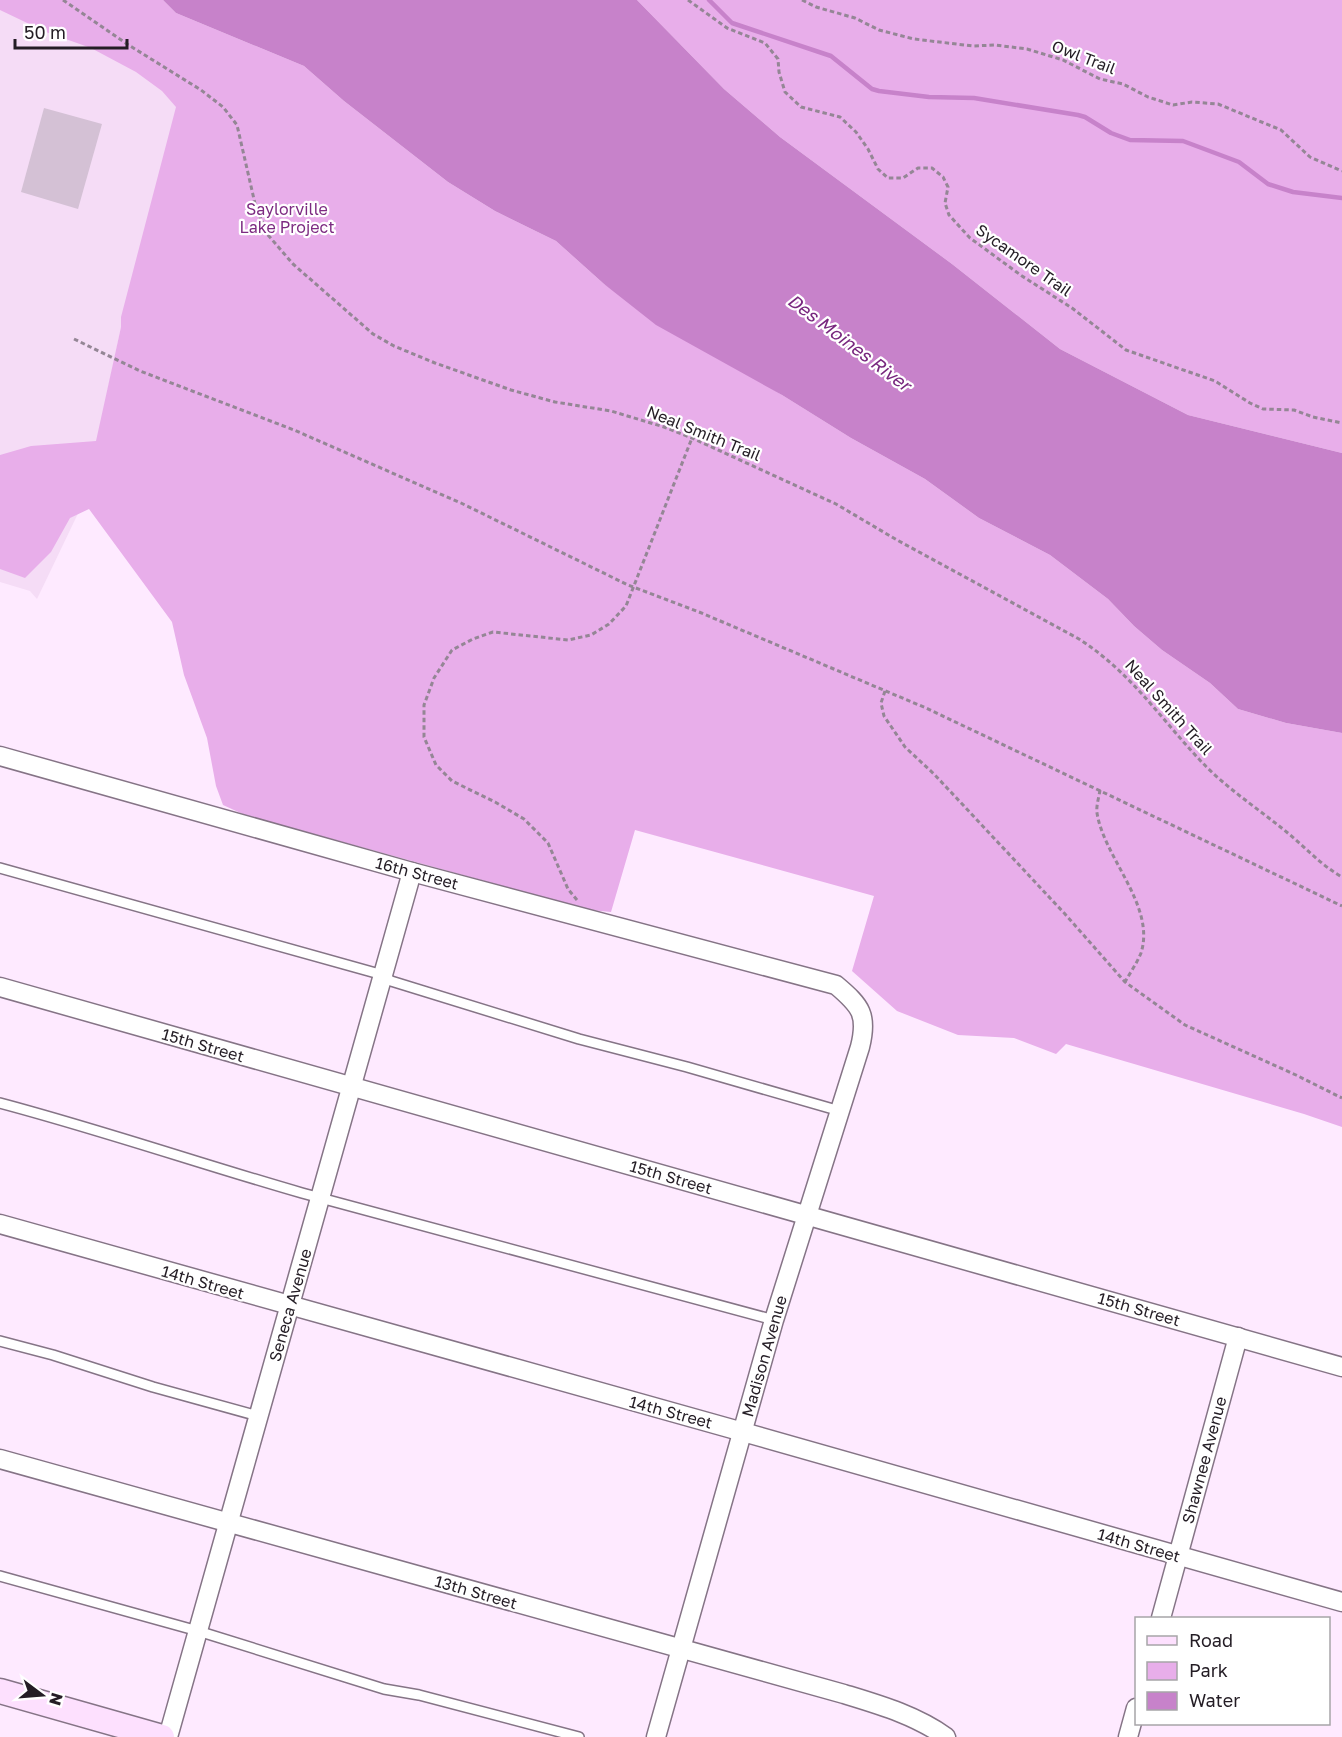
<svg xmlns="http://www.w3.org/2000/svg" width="1342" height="1737" viewBox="0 0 1342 1737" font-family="'Golos Text',sans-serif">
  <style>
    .built { fill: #f5dcf6 }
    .green { fill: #e8aeea }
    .water { fill: #c782ca }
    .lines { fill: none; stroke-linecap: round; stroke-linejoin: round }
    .stream { stroke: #c782ca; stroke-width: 4.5 }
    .building { fill: #d4c1d5 }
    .service-casing { stroke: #857486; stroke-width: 12 }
    .minor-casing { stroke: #857486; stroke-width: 21 }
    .secondary-casing { stroke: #857486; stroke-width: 27 }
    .path { stroke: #948695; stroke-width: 3; stroke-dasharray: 4.5 3; stroke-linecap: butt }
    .service { stroke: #fff; stroke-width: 9 }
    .minor { stroke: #fff; stroke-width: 18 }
    .secondary { stroke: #fde0fe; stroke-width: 24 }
    .labels { text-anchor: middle; stroke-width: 4.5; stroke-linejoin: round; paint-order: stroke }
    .street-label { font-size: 16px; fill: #241d25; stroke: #fff }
    .park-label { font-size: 16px; fill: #7c2a81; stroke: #fff }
    .water-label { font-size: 18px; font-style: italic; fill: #78277e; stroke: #fff }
  </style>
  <rect width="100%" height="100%" fill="#feeaff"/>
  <path class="built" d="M0,0L201,48L126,304L84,501L37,599L30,591L0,582Z"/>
  <g class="green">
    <path d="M0,0H163L176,13L304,66L344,101L448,182L495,211L556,241L604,284L851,438L925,479L979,518L1050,555L1108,599L1134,626L1162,650L1210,683L1238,709L1286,723L1342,733V1127L1304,1114L1066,1044L1056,1054L1014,1038L958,1035L897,1011L852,971L874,896L635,830L611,912L590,910L245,815L223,805L216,786L207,738L184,675L172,622L89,509L70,518L51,552L25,578L0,569V455L31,446L96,441L121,327V317L176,107L162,91L136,72L91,48L46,32L0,10Z"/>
    <path d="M637,0H1342V453L1188,415L1060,349L952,264L780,137L724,89Z"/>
  </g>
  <path class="water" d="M163,0H637L724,89L780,137L952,264L1060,349L1188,415L1342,453V733L1286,723L1238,709L1210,683L1162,650L1134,626L1108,599L1050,555L979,518L925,479L851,438L782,395L656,325L604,284L556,241L495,211L448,182L344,101L304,66L176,13Z"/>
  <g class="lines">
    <path class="stream" d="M709,0L732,23L831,56L872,89L879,91L929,97L974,98L1078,115L1085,117L1111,133L1130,140L1183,141L1239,162L1268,184L1293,192L1342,198"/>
  </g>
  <path class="building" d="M44,108L102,124L78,209L21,192Z"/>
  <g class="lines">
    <g class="service-casing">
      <g id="service">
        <path d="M0,868L383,975L391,981L579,1039L687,1067L840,1111"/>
        <path d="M0,1103C102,1130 201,1164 302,1193L774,1320"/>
        <path d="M0,1341L53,1355L153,1387L258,1416"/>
        <path d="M0,1576L198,1631L384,1689L419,1695L579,1737"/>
      </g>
    </g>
    <g class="minor-casing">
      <g id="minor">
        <path d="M0,756L412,872L836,985C861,1006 868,1015 860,1047L774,1320L656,1737"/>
        <path d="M0,987L1342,1367"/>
        <path d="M0,1224L743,1432L1342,1602"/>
        <path d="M0,1459L844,1694C880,1705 915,1715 946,1737"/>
        <path d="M1161,1618L1238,1337"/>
        <path d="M168,1737L412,872"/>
        <path d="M1128,1737L1136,1708"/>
      </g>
    </g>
    <g class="secondary-casing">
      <path id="secondary" d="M0,1691L162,1737"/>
    </g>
    <g class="path">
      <path d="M63,0L127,44L201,90L223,107L237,125L256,208L268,235L293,264L373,334L394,346L435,363L511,390L555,402L611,411L664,427L692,438L836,504L897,540L1079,639C1129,671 1158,715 1198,758C1224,787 1259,809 1289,834C1307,849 1321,865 1342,877"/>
      <path d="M688,0L727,28L765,43L778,59L779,72L785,92L801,107L840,117L856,132L868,149L878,169L888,178H903L918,168H932L943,177L948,187L945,203L949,215L970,238L1022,276L1072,308L1126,350L1215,381L1250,403L1263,409L1294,410L1313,417L1342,423"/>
      <path d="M802,0L816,7L855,18L879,30L914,39L973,46L995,45L1027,49L1063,60L1100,79L1123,84L1148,97L1173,105L1192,102L1218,104L1281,130L1310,157L1342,171"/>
      <path d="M74,339L140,371L294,430L461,503L628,585L699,612L926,708L1342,906"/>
      <path d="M885,691L881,703L884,716L905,747L934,774L1065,914L1125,982L1185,1025L1296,1075L1342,1098"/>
      <path d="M1100,790C1099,797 1096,806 1097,813C1104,858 1156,906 1141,953C1137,963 1130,973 1125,982"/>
      <path d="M577,900L568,889L548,843L524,819L495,802L452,781L436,765L424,737V705L434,678L452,650L473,639L493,632L568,640L591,635L609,624L626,606L692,438"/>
    </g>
    <use href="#service" class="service"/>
    <use href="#minor" class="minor"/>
    <use href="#secondary" class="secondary"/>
  </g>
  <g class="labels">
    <g class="street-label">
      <text transform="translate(1084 57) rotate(21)" y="6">Owl Trail</text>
      <text transform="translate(1024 260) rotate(35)" y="6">Sycamore Trail</text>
      <text transform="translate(704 433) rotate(22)" y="6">Neal Smith Trail</text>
      <text transform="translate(1169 707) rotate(48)" y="6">Neal Smith Trail</text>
      <text transform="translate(417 873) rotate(15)" y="6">16th Street</text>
      <text transform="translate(203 1045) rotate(16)" y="6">15th Street</text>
      <text transform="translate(671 1177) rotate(16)" y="6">15th Street</text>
      <text transform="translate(203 1282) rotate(16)" y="6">14th Street</text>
      <text transform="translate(290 1305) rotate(-74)" y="6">Seneca Avenue</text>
      <text transform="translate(1139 1309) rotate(16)" y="6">15th Street</text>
      <text transform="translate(764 1356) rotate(-74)" y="6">Madison Avenue</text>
      <text transform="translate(671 1412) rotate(15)" y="6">14th Street</text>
      <text transform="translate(1204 1460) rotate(-75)" y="6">Shawnee Avenue</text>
      <text transform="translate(1139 1545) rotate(16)" y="6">14th Street</text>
      <text transform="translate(476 1592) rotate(16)" y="6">13th Street</text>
    </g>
    <g class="park-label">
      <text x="287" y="215">Saylorville<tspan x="287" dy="18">Lake Project</tspan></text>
    </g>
    <g class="water-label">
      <text transform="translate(849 343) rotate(37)" y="6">Des Moines River</text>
    </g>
  </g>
  <rect x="1135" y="1617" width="195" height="108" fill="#ffffff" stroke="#a7a5a8" stroke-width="1.5"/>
  <rect x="1147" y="1636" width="30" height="9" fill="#fde0fe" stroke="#a7a5a8" stroke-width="1.5"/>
  <text x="1189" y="1647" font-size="18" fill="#241d25">Road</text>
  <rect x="1147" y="1662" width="30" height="18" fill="#e8aeea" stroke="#a7a5a8" stroke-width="1.5"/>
  <text x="1189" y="1677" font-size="18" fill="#241d25">Park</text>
  <rect x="1147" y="1692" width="30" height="18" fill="#c782ca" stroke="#a7a5a8" stroke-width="1.5"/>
  <text x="1189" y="1707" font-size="18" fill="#241d25">Water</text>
  <g transform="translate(42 1695) rotate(106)" stroke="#ffffff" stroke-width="4.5" paint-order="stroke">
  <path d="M0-4.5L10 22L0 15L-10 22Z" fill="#241d25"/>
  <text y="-9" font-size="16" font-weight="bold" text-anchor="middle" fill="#241d25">N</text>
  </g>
  <path d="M15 39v9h112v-9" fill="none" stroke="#241d25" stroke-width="3"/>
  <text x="24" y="39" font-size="18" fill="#241d25" stroke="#ffffff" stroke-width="4.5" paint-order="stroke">50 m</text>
</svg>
